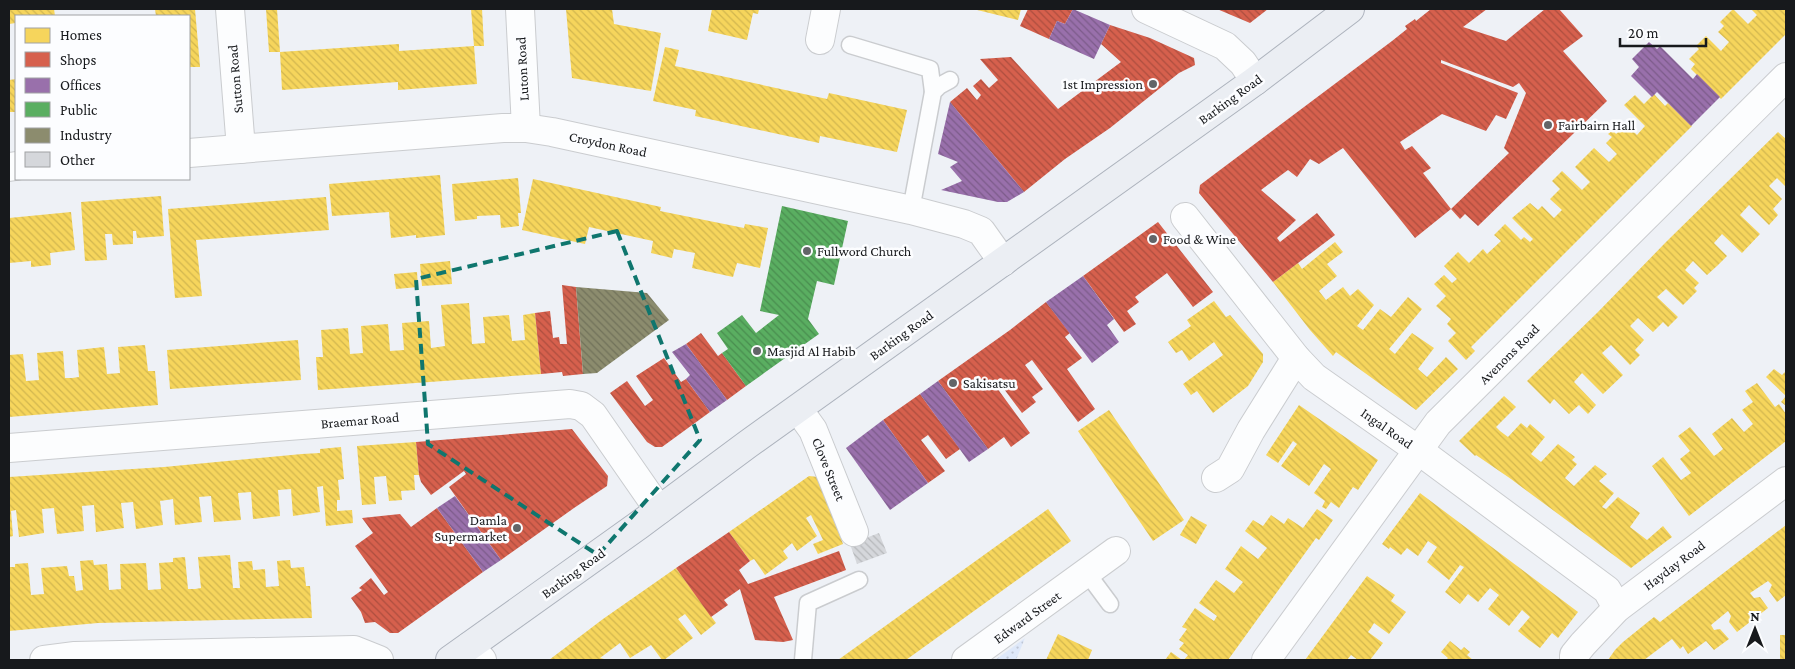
<svg xmlns="http://www.w3.org/2000/svg" width="1795" height="669" viewBox="0 0 1795 669" font-family="'Crimson Pro',serif">
  <style>
    .grass { fill: url(#grass-dots) }
    .homes { fill: url(#homes-back-hatch) }
    .shops { fill: url(#shops-back-hatch) }
    .offices { fill: url(#offices-back-hatch) }
    .public { fill: url(#public-back-hatch) }
    .industry { fill: url(#industry-back-hatch) }
    .building { fill: url(#building-back-hatch) }
    .lines { fill: none; stroke-linecap: round; stroke-linejoin: round }
    .lane-casing { stroke: #cacccf; stroke-width: 19 }
    .street-casing { stroke: #cacccf; stroke-width: 30 }
    .primary-casing { stroke: #adb3bd; stroke-width: 30 }
    .lane { stroke: #fcfdfe; stroke-width: 16 }
    .street { stroke: #fcfdfe; stroke-width: 28 }
    .primary { stroke: #ebeef3; stroke-width: 28 }
    .marked { fill: none; stroke: #0f766e; stroke-width: 4; stroke-dasharray: 10 6; stroke-linejoin: round }
    .poi-dot { fill: #626568; stroke: #fcfdff; stroke-width: 2 }
    .labels { text-anchor: middle; stroke-width: 5; stroke-linejoin: round; paint-order: stroke }
    .street-label { font-size: 14px; fill: #17191c; stroke: #fcfdff }
    .poi-label { font-size: 14px; fill: #17191c; stroke: #fcfdff; text-anchor: start }
  </style>
  <defs>
    <pattern id="grass-dots" width="8" height="8" patternUnits="userSpaceOnUse" patternTransform="scale(1.25)"><rect width="8" height="8" fill="#dee8f9"/><path d="M2 2h.1M6 6h.1" fill="none" stroke="#bec6d5" stroke-width="1.8" stroke-linecap="round"/></pattern>
    <pattern id="homes-back-hatch" width="6" height="6" patternUnits="userSpaceOnUse" patternTransform="scale(1.25)"><rect width="6" height="6" fill="#f6d55c"/><path d="M-1 5l2 2M0 0l6 6M5-1l2 2" fill="none" stroke="#d2b64f"/></pattern>
    <pattern id="shops-back-hatch" width="6" height="6" patternUnits="userSpaceOnUse" patternTransform="scale(1.25)"><rect width="6" height="6" fill="#d6604d"/><path d="M-1 5l2 2M0 0l6 6M5-1l2 2" fill="none" stroke="#ad4e3f"/></pattern>
    <pattern id="offices-back-hatch" width="6" height="6" patternUnits="userSpaceOnUse" patternTransform="scale(1.25)"><rect width="6" height="6" fill="#9970ab"/><path d="M-1 5l2 2M0 0l6 6M5-1l2 2" fill="none" stroke="#7c5b8a"/></pattern>
    <pattern id="public-back-hatch" width="6" height="6" patternUnits="userSpaceOnUse" patternTransform="scale(1.25)"><rect width="6" height="6" fill="#5aae61"/><path d="M-1 5l2 2M0 0l6 6M5-1l2 2" fill="none" stroke="#498d4f"/></pattern>
    <pattern id="industry-back-hatch" width="6" height="6" patternUnits="userSpaceOnUse" patternTransform="scale(1.25)"><rect width="6" height="6" fill="#8c8c6e"/><path d="M-1 5l2 2M0 0l6 6M5-1l2 2" fill="none" stroke="#71725a"/></pattern>
    <pattern id="building-back-hatch" width="6" height="6" patternUnits="userSpaceOnUse" patternTransform="scale(1.25)"><rect width="6" height="6" fill="#d5d7db"/><path d="M-1 5l2 2M0 0l6 6M5-1l2 2" fill="none" stroke="#b6b8bb"/></pattern>
  </defs>
  <rect width="100%" height="100%" fill="#eef1f6"/>
  <path class="grass" d="M1025,638L1016,660H995Z"/>
  <g class="homes">
    <path d="M9,9H54L55,16H16V23L9,24Z"/>
    <path d="M155,9H195L200,67H189V16H156Z"/>
    <path d="M266,9H277L280,52L399,44V51L474,46L477,84L398,90V82L282,90L280,52H269Z"/>
    <path d="M471,9H482L484,46H474Z"/>
    <path d="M566,9H612L614,24L661,33L651,91L572,78Z"/>
    <path d="M712,9H759L758,14L753,13L747,40L708,31Z"/>
    <path d="M973,9H1021L1018,20Z"/>
    <path d="M1733,9L1748,24L1757,15L1751,9H1786V34L1721,99L1691,69L1695,64L1689,59L1699,49L1696,46L1706,36L1721,51L1729,42L1718,32L1724,26L1720,22Z"/>
    <path d="M665,47L679,50L675,66L827,99L829,93L907,110L897,152L820,136L819,143L695,116L696,110L653,101Z"/>
    <path d="M16,79V112H9V80Z"/>
    <path d="M1654,94L1665,106L1668,103L1692,126L1471,347L1475,351L1466,360L1448,341L1456,333L1447,324L1451,319L1436,306L1446,296L1434,284L1444,275L1452,283L1457,279L1444,266L1458,252L1469,263L1483,249L1487,254L1501,241L1494,235L1505,224L1521,240L1524,237L1530,242L1533,239L1512,218L1530,203L1538,210L1542,206L1554,218L1562,210L1550,199L1560,189L1552,181L1562,171L1582,190L1590,182L1575,167L1594,148L1609,162L1617,154L1606,143L1612,137L1608,134L1613,130L1616,134L1626,124L1637,135L1645,126L1624,105L1635,95L1644,104Z"/>
    <path d="M1778,132L1786,139V187L1777,178L1769,186L1782,199L1773,209L1778,215L1769,225L1749,205L1740,215L1760,234L1742,253L1722,234L1714,243L1727,256L1717,266L1707,275L1693,261L1685,270L1699,283L1694,288L1697,291L1683,305L1666,289L1657,297L1678,317L1668,327L1663,322L1653,332L1638,318L1630,326L1644,340L1635,350L1640,355L1630,365L1611,345L1602,353L1623,375L1603,394L1582,373L1574,382L1596,405L1588,414L1579,405L1569,414L1554,399L1550,404L1527,381L1598,312L1666,242Z"/>
    <path d="M440,175L445,235L416,238V235L391,238L389,212L332,216L329,184Z"/>
    <path d="M518,178L521,213H518L519,226L501,228L500,215L477,216V219L455,221L452,184Z"/>
    <path d="M533,179L661,207L660,211L744,228L745,224L768,228L760,268L737,263L733,277L692,268L695,253L674,249L672,258L651,253L653,241L589,227L585,244L522,230Z"/>
    <path d="M161,196L164,236L137,238L136,231H133V244L113,245L112,234H105L107,260L85,261L81,202Z"/>
    <path d="M326,197L329,230L196,240L202,296L175,298L168,209Z"/>
    <path d="M71,212L75,250L50,253L51,265L31,267V261L9,263V218Z"/>
    <path d="M1335,242L1343,252L1327,264L1337,276L1319,291L1326,300L1343,287L1350,296L1358,289L1374,305L1357,326L1363,330L1380,309L1391,317L1408,297L1422,309L1389,349L1395,354L1412,333L1434,348L1418,369L1427,377L1446,357L1458,369L1416,410L1336,352L1333,356L1310,330L1273,282L1298,263L1302,269Z"/>
    <path d="M450,261L452,284L422,286L420,264Z"/>
    <path d="M417,272L418,287L396,289L394,274Z"/>
    <path d="M1214,301L1226,317L1230,315L1263,354V362L1248,386L1213,413L1197,391L1191,395L1183,384L1223,355L1214,342L1189,361L1182,350L1176,353L1168,342L1191,326L1187,320Z"/>
    <path d="M469,303L472,344L485,343L483,317L509,315L512,341L525,340L523,315L535,313L541,374L318,390L316,357H323L321,330L348,328L350,354L363,353L361,326L388,324L390,351L404,350L402,323L429,321L431,348L445,346L441,305Z"/>
    <path d="M298,340L301,380L170,389L167,350Z"/>
    <path d="M145,345L148,371H155L158,405L9,417V355L23,354L26,381L39,380L37,353L63,351L65,378H72L79,377L77,350L104,347L107,374L120,373L118,347Z"/>
    <path d="M1774,369L1782,375L1786,371V406L1781,402L1786,396L1766,377Z"/>
    <path d="M1757,383L1775,407L1779,404L1786,414V441L1689,516L1652,466L1663,457L1681,480L1691,473L1680,459L1690,451L1678,436L1690,427L1714,456L1717,454L1723,449L1712,434L1732,418L1744,432L1753,424L1742,410L1753,402L1745,391Z"/>
    <path d="M1504,396L1516,407L1496,427L1500,431L1508,437L1521,423L1527,428L1530,424L1545,437L1531,454L1541,462L1558,444L1575,457L1572,460L1577,464L1565,478L1574,486L1595,465L1607,474L1599,481L1614,493L1602,507L1606,509L1618,497L1640,513L1630,527L1647,540L1663,526L1672,537L1631,568L1511,479L1476,455L1475,456L1459,441Z"/>
    <path d="M1299,405L1378,460L1358,490L1353,487L1339,508L1331,502L1326,509L1322,507L1325,501L1314,493L1331,469L1324,464L1309,486L1281,466L1297,444L1293,441L1278,463L1266,455Z"/>
    <path d="M1109,410L1184,520L1153,541L1078,431Z"/>
    <path d="M416,442L419,475H414L415,490L401,491L402,500L389,501L386,476L374,477L376,504L362,505L357,446Z"/>
    <path d="M341,447L344,479L338,480L340,500H337V511L352,510L353,523L326,526L323,486L317,487L320,512L293,516L291,489L278,490L280,516L253,519L251,492L238,493L241,520L214,522L211,496L199,497L202,522L175,525L173,499L167,500L160,501L163,525L136,529L133,502L121,503L124,528L96,532L94,505L82,506L84,531L57,534L54,508L42,509L44,533L19,537L16,510L11,511L13,536L9,537V477L164,467L302,454L320,453V449Z"/>
    <path d="M809,476L818,477L843,544L818,554L813,544L823,540L811,515L806,518L817,536L797,551L792,543L783,551L788,558L765,575L754,559L750,561L729,532Z"/>
    <path d="M1420,493L1578,612L1558,638L1552,633L1540,648L1529,640L1518,631L1530,617L1522,610L1509,626L1488,609L1499,595L1490,588L1478,602L1468,594L1460,604L1445,592L1464,567L1460,565L1449,580L1427,562L1437,547L1428,541L1418,556L1407,548L1401,555L1390,547L1389,549L1382,544Z"/>
    <path d="M1048,509L1071,541L906,660H838Z"/>
    <path d="M1317,509L1333,520L1319,540L1316,538L1228,660H1184L1188,655L1179,649L1184,643L1179,640L1187,629L1182,627L1195,608L1214,621L1217,616L1199,603L1216,580L1234,593L1243,582L1225,569L1241,546L1258,559L1267,548L1245,531L1253,520L1263,526L1271,515L1284,524L1288,518L1303,528Z"/>
    <path d="M1191,516L1207,525L1196,544L1180,535Z"/>
    <path d="M1786,525V595L1777,602L1769,591L1772,585L1768,581L1750,593L1754,598L1760,597L1768,608L1737,632L1729,622L1731,616L1728,611L1711,625L1714,630L1720,629L1729,639L1714,650L1706,641L1688,654L1683,646L1680,649L1672,639L1644,660H1608L1615,650L1623,642L1654,617L1660,622Z"/>
    <path d="M230,555L233,588H240L238,562L252,561L253,570L265,569L266,587L279,586L277,561L290,560L291,568L304,567L306,586H310L312,618L98,623L9,631V567H15V564L28,563L31,595L44,594L41,568L67,566L69,576H74L76,591L83,590L80,561L93,560L94,565L107,564L109,590L121,589L120,564L146,563L148,590L161,589L159,563L173,562V558L185,557L188,589H195L201,588L198,557Z"/>
    <path d="M676,568L716,623L701,635L685,614L678,619L693,638L664,660H662L651,645L630,658L620,643L600,658L608,660H549L603,619Z"/>
    <path d="M1367,576L1395,595L1391,601L1406,612L1389,634L1374,623L1371,628L1368,632L1383,643L1370,660H1358L1351,655L1347,660H1305Z"/>
    <path d="M1058,634L1092,650L1088,660H1046Z"/>
    <rect x="1780" y="635" width="6" height="25"/>
    <path d="M1450,641L1461,650L1464,647L1470,652L1467,655L1473,660H1446L1448,658L1441,652Z"/>
    <path d="M1171,652L1182,660H1165Z"/>
  </g>
  <g class="shops">
    <path d="M1028,9H1073L1065,24L1057,21L1049,39L1020,26Z"/>
    <path d="M1217,9H1268L1250,23Z"/>
    <path d="M1431,9H1487L1463,27L1506,41L1545,9H1559L1583,36L1563,51L1607,101L1478,226L1465,214L1460,219L1451,209L1509,153L1504,148L1526,93L1519,83L1513,87L1441,60V63L1518,93L1506,119L1496,115L1486,131L1442,114L1400,142L1405,150L1412,146L1431,168L1423,173L1451,209L1415,238L1343,148L1319,164L1310,159L1297,177L1288,170L1261,190L1296,220L1277,238L1280,242L1317,213L1335,235L1273,282L1199,193L1200,185L1392,41L1407,29L1405,26L1415,19L1416,21Z"/>
    <path d="M1110,25L1150,38L1194,58L1195,65L1179,73L1110,128L1065,159L1024,192L950,102L967,88L977,100L981,95L973,86L981,79L989,88L998,80L980,59L1011,57L1058,109L1121,62L1101,44Z"/>
    <path d="M1158,222L1213,292L1193,307L1167,273L1135,297L1139,302L1127,311L1136,324L1124,332L1083,276Z"/>
    <path d="M562,285L576,287L583,374L563,376L562,372L541,374L535,313L550,311L553,338L559,337L560,344H567Z"/>
    <path d="M1046,302L1070,333L1065,337L1082,358L1067,369L1095,409L1078,422L1032,360L1025,365L1043,389L1032,397L1036,402L1022,413L1001,385L997,388L1030,433L1011,447L1004,437L988,449L938,381L1010,330Z"/>
    <path d="M701,333L718,356L722,353L746,386L727,400L686,344Z"/>
    <path d="M664,358L681,382L686,379L710,412L662,447H655L647,442L610,393L627,381L645,406L653,400L636,376Z"/>
    <path d="M920,394L960,449L946,459L928,435L921,440L945,471L928,483L883,420Z"/>
    <path d="M572,429L608,476L607,486L574,508L501,560L449,487L466,474L464,471L431,495L421,482L419,475L416,442Z"/>
    <path d="M437,508L483,572L398,633H390L375,622L365,623L361,612L351,598L362,590L359,588L371,578L384,595L388,592L355,546L373,533L362,518L400,514L411,527Z"/>
    <path d="M729,532L750,561L739,570L748,584L839,551L846,570L774,597L793,640L783,642L755,640L740,589L724,600L728,605L711,617L676,568Z"/>
  </g>
  <g class="offices">
    <path d="M1073,9L1110,25L1094,59L1049,39L1057,21L1065,24Z"/>
    <path d="M1649,42L1657,49L1660,46L1693,79L1697,74L1720,97L1691,126L1657,92L1652,97L1631,76L1639,67L1632,59Z"/>
    <path d="M950,102L1024,192L1007,202H998L941,190L962,181L950,167L958,162L938,154Z"/>
    <path d="M1083,276L1114,319L1107,325L1119,342L1092,363L1046,302Z"/>
    <path d="M686,344L727,400L710,412L686,379L690,375L672,352Z"/>
    <path d="M938,381L988,449L969,462L920,394Z"/>
    <path d="M883,420L928,483L890,510L846,448Z"/>
    <path d="M455,496L501,560L483,572L437,508Z"/>
  </g>
  <path class="public" d="M782,206L848,221L834,285L817,281L808,319L819,334L746,386L722,353L728,349L717,333L742,315L756,333L779,315L760,311Z"/>
  <path class="industry" d="M576,287L647,293L669,320L597,373L583,374Z"/>
  <path class="building" d="M879,533L887,553L857,564L850,544Z"/>
  <g class="lines">
    <g class="lane-casing">
      <g id="lane">
        <path d="M850,45L930,69L933,92"/>
        <path d="M911,210L933,92L939,86L950,80"/>
        <path d="M1087,573L1110,604"/>
        <path d="M803,660L808,603L859,580"/>
      </g>
    </g>
    <g class="street-casing">
      <g id="street">
        <path d="M230,9L241,149"/>
        <path d="M520,9L526,128"/>
        <path d="M1146,9L1225,46L1243,63L1255,81"/>
        <path d="M820,40L826,9"/>
        <path d="M189,153L503,128H526L552,132L911,210L964,224L981,231L1003,262"/>
        <path d="M9,167L16,166"/>
        <path d="M1185,217L1296,358L1314,377L1418,450L1607,590L1617,608"/>
        <path d="M798,409L813,430L854,532"/>
        <path d="M9,448L570,404L581,406L593,415L659,510"/>
        <path d="M1216,478L1230,469L1251,430L1296,358"/>
        <path d="M470,646L482,660"/>
        <path d="M44,660L75,656L354,650L379,660"/>
        <path d="M966,660L1116,551"/>
        <path d="M1266,660L1438,423L1786,77"/>
        <path d="M1574,660V655L1583,644L1617,608L1786,481"/>
      </g>
    </g>
    <g class="primary-casing">
      <path id="primary" d="M450,660L639,525L748,444L1255,81L1350,9"/>
    </g>
    <use href="#lane" class="lane"/>
    <use href="#street" class="street"/>
    <use href="#primary" class="primary"/>
  </g>
  <path class="marked" d="M617,231L700,440L598,555L428,444L416,279Z"/>
  <g class="poi-dot">
    <circle cx="1153" cy="84" r="5"/>
    <circle cx="1548" cy="125" r="5"/>
    <circle cx="1153" cy="239" r="5"/>
    <circle cx="807" cy="251" r="5"/>
    <circle cx="757" cy="351" r="5"/>
    <circle cx="953" cy="383" r="5"/>
    <circle cx="517" cy="528" r="5"/>
  </g>
  <g class="labels">
    <g class="street-label">
      <text transform="translate(522 69) rotate(-93)" y="5">Luton Road</text>
      <text transform="translate(235 79) rotate(-95)" y="5">Sutton Road</text>
      <text transform="translate(1230 99) rotate(-36)" y="5">Barking Road</text>
      <text transform="translate(608 144) rotate(12)" y="5">Croydon Road</text>
      <text transform="translate(901 335) rotate(-36)" y="5">Barking Road</text>
      <text transform="translate(1509 354) rotate(-45)" y="5">Avenons Road</text>
      <text transform="translate(360 420) rotate(-5)" y="5">Braemar Road</text>
      <text transform="translate(1387 428) rotate(35)" y="5">Ingal Road</text>
      <text transform="translate(829 469) rotate(68)" y="5">Clove Street</text>
      <text transform="translate(1674 565) rotate(-37)" y="5">Hayday Road</text>
      <text transform="translate(573 573) rotate(-36)" y="5">Barking Road</text>
      <text transform="translate(1027 617) rotate(-36)" y="5">Edward Street</text>
    </g>
    <g class="poi-label">
      <text x="1143" y="89" text-anchor="end">1st Impression</text>
      <text x="1558" y="130">Fairbairn Hall</text>
      <text x="1163" y="244">Food &amp; Wine</text>
      <text x="817" y="256">Fullword Church</text>
      <text x="767" y="356">Masjid Al Habib</text>
      <text x="963" y="388">Sakisatsu</text>
      <text x="507" y="525" text-anchor="end">Damla<tspan x="507" dy="16">Supermarket</tspan></text>
    </g>
  </g>
  <rect width="1795" height="669" fill="none" stroke="#17191c" stroke-width="20"/>
  <rect x="15" y="15" width="175" height="165" fill="#fcfdff" stroke="#a0a2a4"/>
  <rect x="25" y="28" width="25" height="15" fill="#f6d55c" stroke="#a0a2a4"/>
  <text x="60" y="40" font-size="15" fill="#17191c">Homes</text>
  <rect x="25" y="52" width="25" height="15" fill="#d6604d" stroke="#a0a2a4"/>
  <text x="60" y="65" font-size="15" fill="#17191c">Shops</text>
  <rect x="25" y="78" width="25" height="15" fill="#9970ab" stroke="#a0a2a4"/>
  <text x="60" y="90" font-size="15" fill="#17191c">Offices</text>
  <rect x="25" y="102" width="25" height="15" fill="#5aae61" stroke="#a0a2a4"/>
  <text x="60" y="115" font-size="15" fill="#17191c">Public</text>
  <rect x="25" y="128" width="25" height="15" fill="#8c8c6e" stroke="#a0a2a4"/>
  <text x="60" y="140" font-size="15" fill="#17191c">Industry</text>
  <rect x="25" y="152" width="25" height="15" fill="#d5d7db" stroke="#a0a2a4"/>
  <text x="60" y="165" font-size="15" fill="#17191c">Other</text>
  <g transform="translate(1755 629)" stroke="#fcfdff" stroke-width="4" paint-order="stroke">
  <path d="M0-4L9 19L0 12L-9 19Z" fill="#17191c"/>
  <text y="-8" font-size="14" font-weight="bold" text-anchor="middle" fill="#17191c">N</text>
  </g>
  <path d="M1620 38v8h86v-8" fill="none" stroke="#17191c" stroke-width="2.5"/>
  <text x="1628" y="38" font-size="15" fill="#17191c" stroke="#fcfdff" stroke-width="4" paint-order="stroke">20 m</text>
</svg>
